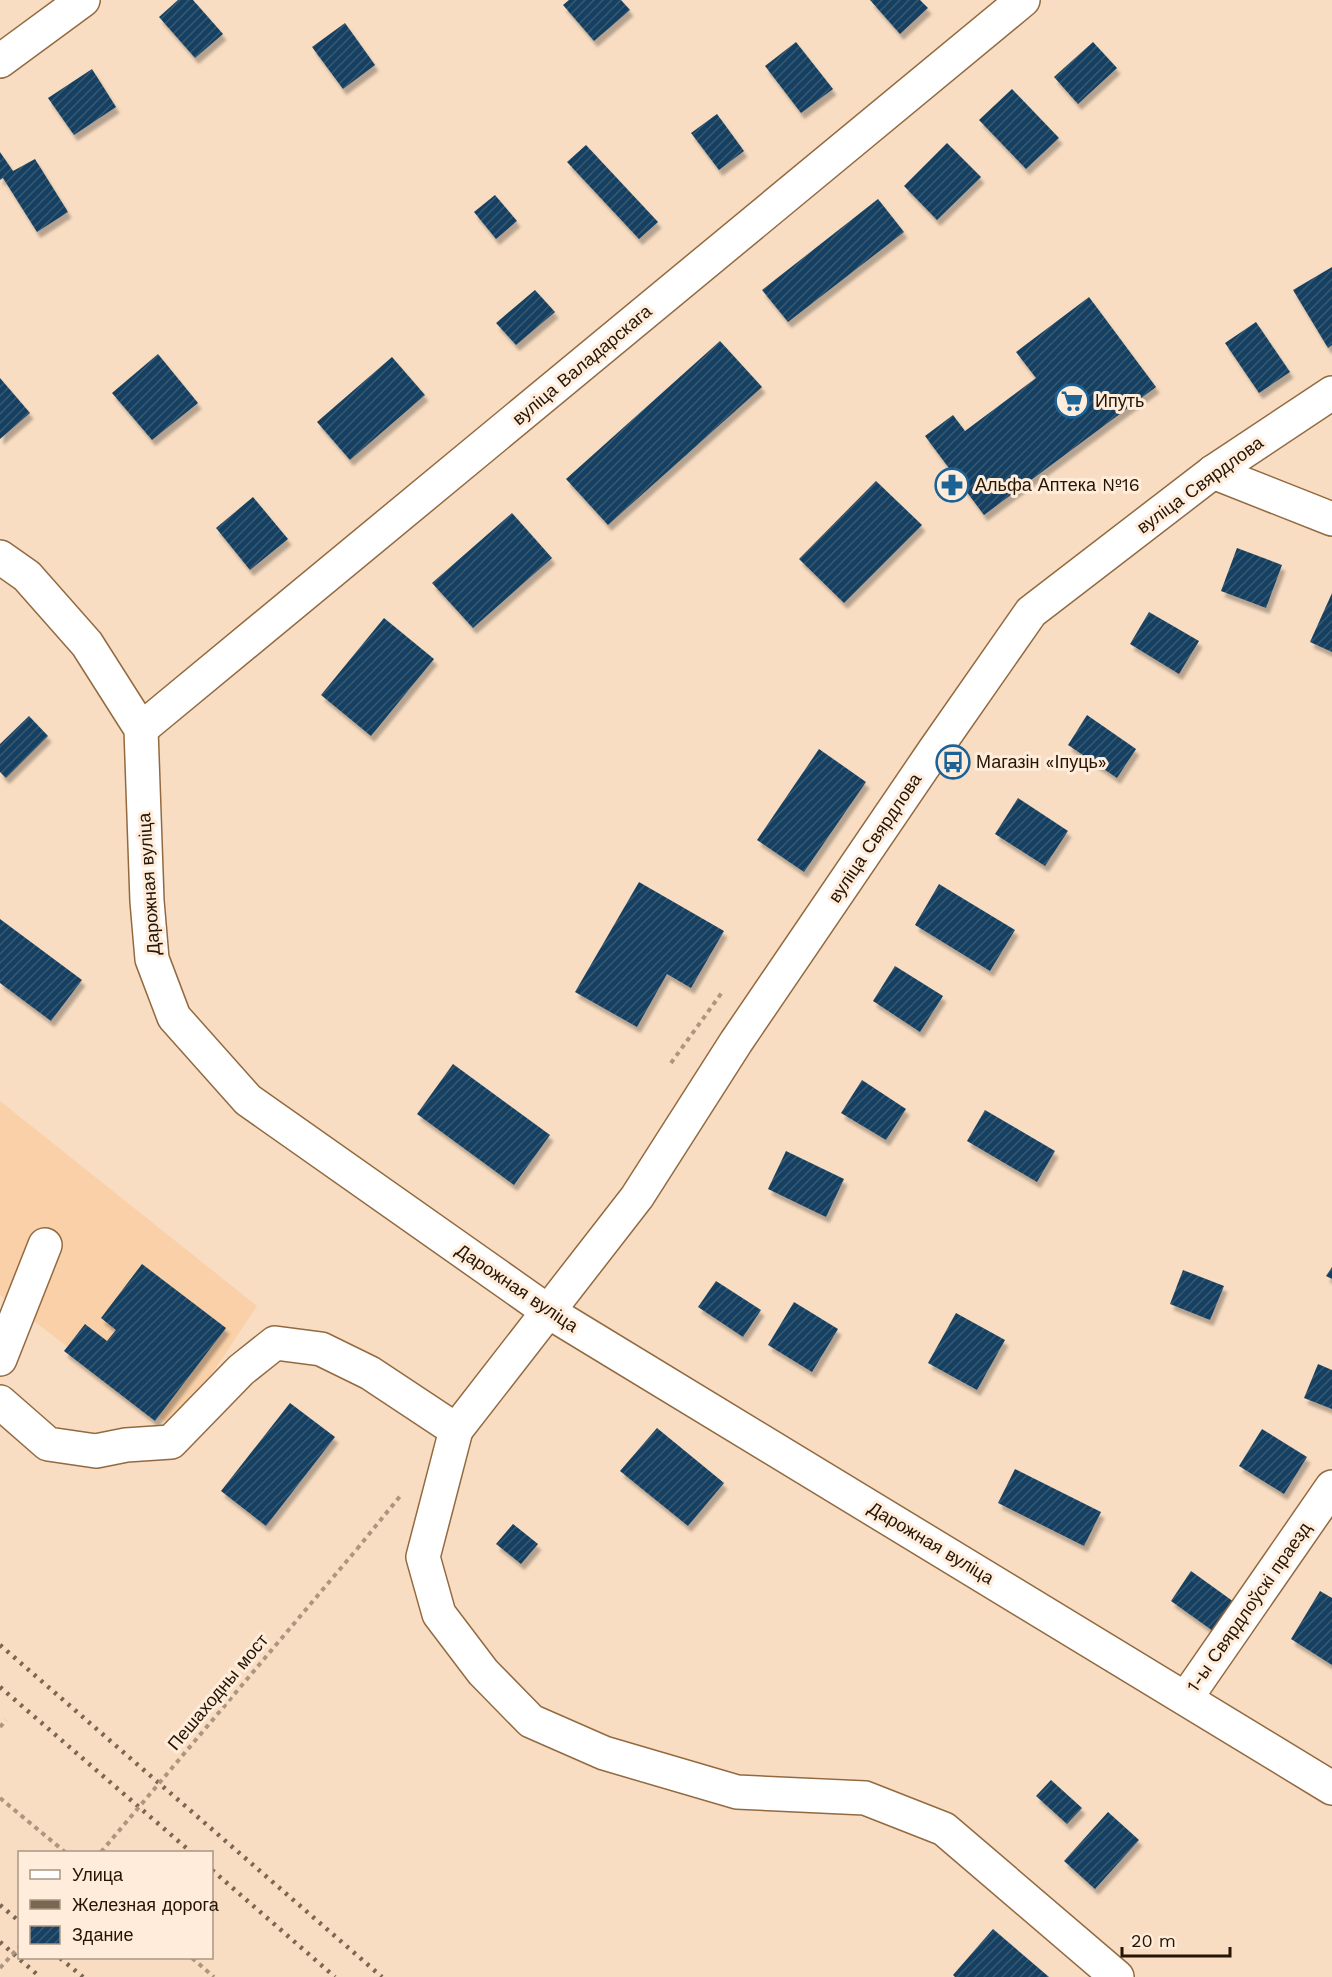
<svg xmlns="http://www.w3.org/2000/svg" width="1332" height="1977" viewBox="0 0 1332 1977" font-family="'Work Sans',sans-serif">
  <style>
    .built { fill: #f9d0a7 }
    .building { fill: url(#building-hatch); filter: url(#shadow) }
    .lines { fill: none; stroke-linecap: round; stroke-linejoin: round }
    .minor-casing { stroke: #936a40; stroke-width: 36 }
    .path { stroke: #ad967f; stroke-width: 4; stroke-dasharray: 4.5 4.5; stroke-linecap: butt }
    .minor { stroke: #fff; stroke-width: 33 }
    .rail { stroke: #7b6651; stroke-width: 4.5; stroke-dasharray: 3 6; stroke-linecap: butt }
    .path-bridge { stroke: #ad967f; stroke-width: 4; stroke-dasharray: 4.5 4.5; stroke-linecap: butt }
    .labels { text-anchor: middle; stroke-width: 6; stroke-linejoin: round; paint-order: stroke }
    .street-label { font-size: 18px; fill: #251504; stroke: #ffecda }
    .poi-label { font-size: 18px; fill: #251504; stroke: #ffecda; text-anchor: start }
  </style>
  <defs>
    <pattern id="building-hatch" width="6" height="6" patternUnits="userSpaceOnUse" patternTransform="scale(1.5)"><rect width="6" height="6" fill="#164162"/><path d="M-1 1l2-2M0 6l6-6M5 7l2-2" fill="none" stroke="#385972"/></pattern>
    <filter id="shadow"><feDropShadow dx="3.5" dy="6" stdDeviation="1.5" flood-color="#0004"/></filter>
  </defs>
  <rect width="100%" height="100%" fill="#f8ddc2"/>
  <path class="built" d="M0,1101L257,1306L175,1429L0,1295Z"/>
  <g class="building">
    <path d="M178,0H193L223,34L195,58L159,17Z"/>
    <path d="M569,0H621L630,10L594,41L563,5Z"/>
    <path d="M870,0H920L928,8L900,34Z"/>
    <path d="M345,23L375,65L343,89L312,47Z"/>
    <path d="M796,42L833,89L801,113L765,66Z"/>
    <path d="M1093,42L1117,68L1078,104L1054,77Z"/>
    <path d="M92,69L116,107L74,135L48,98Z"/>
    <path d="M1012,89L1059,138L1026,169L979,120Z"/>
    <path d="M717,114L744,151L719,170L691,133Z"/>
    <path d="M947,143L981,177L937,220L904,186Z"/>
    <path d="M586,145L658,222L639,239L567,162Z"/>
    <path d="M0,152L13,171L35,159L68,212L37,232L3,178L0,180Z"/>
    <path d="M495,195L517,221L496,239L474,212Z"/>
    <path d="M878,199L904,232L788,322L762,290Z"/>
    <path d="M1332,267V345L1328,348L1293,290Z"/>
    <path d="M535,290L555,312L516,345L496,323Z"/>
    <path d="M1089,297L1156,387L984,515L925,436L953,415L965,431L1036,378L1016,352Z"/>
    <path d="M1256,322L1290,372L1259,393L1225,343Z"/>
    <path d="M720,341L762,387L608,525L566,479Z"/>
    <path d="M158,354L198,403L152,440L112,393Z"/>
    <path d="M392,357L425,395L350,460L317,422Z"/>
    <path d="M0,378L30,413L0,439Z"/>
    <path d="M876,481L922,525L844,603L799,559Z"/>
    <path d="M253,497L288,539L250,570L216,528Z"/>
    <path d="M512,513L552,558L473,628L432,583Z"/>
    <path d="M1237,548L1282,565L1266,608L1221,591Z"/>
    <path d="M1332,593V652L1310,642Z"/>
    <path d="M1149,612L1199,641L1179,674L1130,644Z"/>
    <path d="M384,618L434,659L371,736L321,695Z"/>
    <path d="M1087,715L1136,749L1117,778L1068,745Z"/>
    <path d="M29,716L48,736L6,778L0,772V744Z"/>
    <path d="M819,749L866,782L804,872L757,840Z"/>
    <path d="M1018,798L1068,831L1045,866L995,834Z"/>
    <path d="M639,882L724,931L691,988L667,974L637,1027L575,992Z"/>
    <path d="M939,884L1015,930L990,971L915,925Z"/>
    <path d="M0,919L82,980L51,1021L0,983Z"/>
    <path d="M895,966L943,996L920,1032L873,1001Z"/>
    <path d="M453,1064L550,1135L514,1185L417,1114Z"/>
    <path d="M862,1080L906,1109L886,1140L841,1113Z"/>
    <path d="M985,1110L1055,1151L1037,1182L967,1141Z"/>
    <path d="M786,1151L844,1179L826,1217L768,1189Z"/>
    <path d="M142,1264L226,1328L155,1421L64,1351L85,1324L107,1341L116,1330L101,1318Z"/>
    <path d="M1332,1267V1279L1326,1276Z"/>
    <path d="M1183,1270L1224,1286L1210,1320L1170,1304Z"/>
    <path d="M716,1281L761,1310L743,1337L698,1307Z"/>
    <path d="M794,1302L838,1329L812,1372L768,1345Z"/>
    <path d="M956,1313L1005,1340L977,1390L928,1363Z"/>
    <path d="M1318,1364L1332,1370V1409L1304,1398Z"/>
    <path d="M290,1403L335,1437L266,1526L221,1491Z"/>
    <path d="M657,1428L724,1483L688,1526L620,1471Z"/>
    <path d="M1262,1429L1307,1457L1284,1494L1239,1466Z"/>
    <path d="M1015,1469L1101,1512L1084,1546L998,1503Z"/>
    <path d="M513,1524L538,1544L521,1564L496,1544Z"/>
    <path d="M1191,1571L1234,1602L1213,1631L1171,1601Z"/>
    <path d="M1320,1591L1332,1598V1665L1291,1639Z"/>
    <path d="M1051,1780L1082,1808L1067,1824L1036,1796Z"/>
    <path d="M1108,1812L1139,1840L1095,1889L1064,1861Z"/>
    <path d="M993,1929L1049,1977H955L953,1975Z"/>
  </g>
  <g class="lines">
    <g class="minor-casing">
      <g id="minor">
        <path d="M0,61L83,0"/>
        <path d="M1213,472L1332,519"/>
        <path d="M0,557L27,576L87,644L141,729L147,901L152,959L174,1017L248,1100L549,1312L1332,1788"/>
        <path d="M141,729L1023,0"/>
        <path d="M0,1359L45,1245"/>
        <path d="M0,1402L48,1444L96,1451L126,1445L171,1442L241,1370L275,1343L321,1349L370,1373L456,1430L637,1197L736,1042L934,751L1031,612L1213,472L1332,393"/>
        <path d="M456,1430L423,1557L439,1614L483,1672L531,1721L604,1753L737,1792L865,1798L944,1829L1117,1977"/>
        <path d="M1186,1698L1332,1487"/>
      </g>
    </g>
    <g class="path">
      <path d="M671,1063L723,991"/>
      <path d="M357,1549L401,1495"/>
      <path d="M0,1727L6,1720"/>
      <path d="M0,1798L65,1852"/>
      <path d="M192,1958L214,1977"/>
    </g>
    <use href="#minor" class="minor"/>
    <g class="rail">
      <path d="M0,1645L382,1977"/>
      <path d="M0,1687L191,1852"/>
      <path d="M212,1870L335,1977"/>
      <path d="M0,1905L20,1922"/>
      <path d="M0,1942L40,1977"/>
      <path d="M60,1958L83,1977"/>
    </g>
    <g class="path-bridge">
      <path d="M101,1852L357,1549"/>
      <path d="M0,1968L20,1946"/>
    </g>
  </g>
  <defs>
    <g id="supermarket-ring" transform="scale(1.725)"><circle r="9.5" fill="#ffecda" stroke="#1b6296" stroke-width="1.5"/><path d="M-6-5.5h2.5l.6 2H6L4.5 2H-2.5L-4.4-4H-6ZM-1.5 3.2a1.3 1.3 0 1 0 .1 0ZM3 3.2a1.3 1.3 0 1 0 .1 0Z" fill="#1b6296"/></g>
    <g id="pharmacy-ring" transform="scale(1.725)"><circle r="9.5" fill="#ffecda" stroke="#1b6296" stroke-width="1.5"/><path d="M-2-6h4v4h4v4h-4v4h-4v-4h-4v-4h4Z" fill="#1b6296"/></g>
    <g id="bus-ring" transform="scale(1.725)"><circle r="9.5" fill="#ffecda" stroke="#1b6296" stroke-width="1.5"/><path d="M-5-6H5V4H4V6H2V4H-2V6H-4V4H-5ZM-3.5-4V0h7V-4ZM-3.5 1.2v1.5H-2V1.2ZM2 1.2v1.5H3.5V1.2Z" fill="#1b6296"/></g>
  </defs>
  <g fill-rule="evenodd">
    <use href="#supermarket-ring" x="1072" y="401"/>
    <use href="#pharmacy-ring" x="952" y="485"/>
    <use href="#bus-ring" x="953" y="762"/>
  </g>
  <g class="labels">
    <g class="street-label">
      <text transform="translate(582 365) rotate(-40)" y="6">вуліца Валадарскага</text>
      <text transform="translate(1200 485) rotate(-36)" y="6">вуліца Свярдлова</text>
      <text transform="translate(875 838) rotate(-56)" y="6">вуліца Свярдлова</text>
      <text transform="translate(149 884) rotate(-94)" y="6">Дарожная вуліца</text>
      <text transform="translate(517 1288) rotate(34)" y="6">Дарожная вуліца</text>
      <text transform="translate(931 1543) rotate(31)" y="6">Дарожная вуліца</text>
      <text transform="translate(1249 1607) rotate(-55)" y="6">1-ы Свярдлоўскі праезд</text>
      <text transform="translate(218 1692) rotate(-50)" y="6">Пешаходны мост</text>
    </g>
    <g class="poi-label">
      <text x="1095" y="407">Ипуть</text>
      <text x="975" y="491">Альфа Аптека №16</text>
      <text x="976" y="768">Магазін «Іпуць»</text>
    </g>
  </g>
  <rect x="18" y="1851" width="195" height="108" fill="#ffecda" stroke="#a89684" stroke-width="1.5"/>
  <rect x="30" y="1870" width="30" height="9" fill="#ffffff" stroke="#a89684" stroke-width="1.5"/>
  <text x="72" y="1881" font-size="18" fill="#251504">Улица</text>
  <rect x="30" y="1900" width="30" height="9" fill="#7b6651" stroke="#a89684" stroke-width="1.5"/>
  <text x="72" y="1911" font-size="18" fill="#251504">Железная дорога</text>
  <rect x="30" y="1926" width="30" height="18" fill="url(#building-hatch)" stroke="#a89684" stroke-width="1.5"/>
  <text x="72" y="1941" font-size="18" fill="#251504">Здание</text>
  <path d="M1122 1947v9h108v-9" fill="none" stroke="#251504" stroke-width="3"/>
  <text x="1131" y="1947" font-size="18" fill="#251504" stroke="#ffecda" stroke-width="4.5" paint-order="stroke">20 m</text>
</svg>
